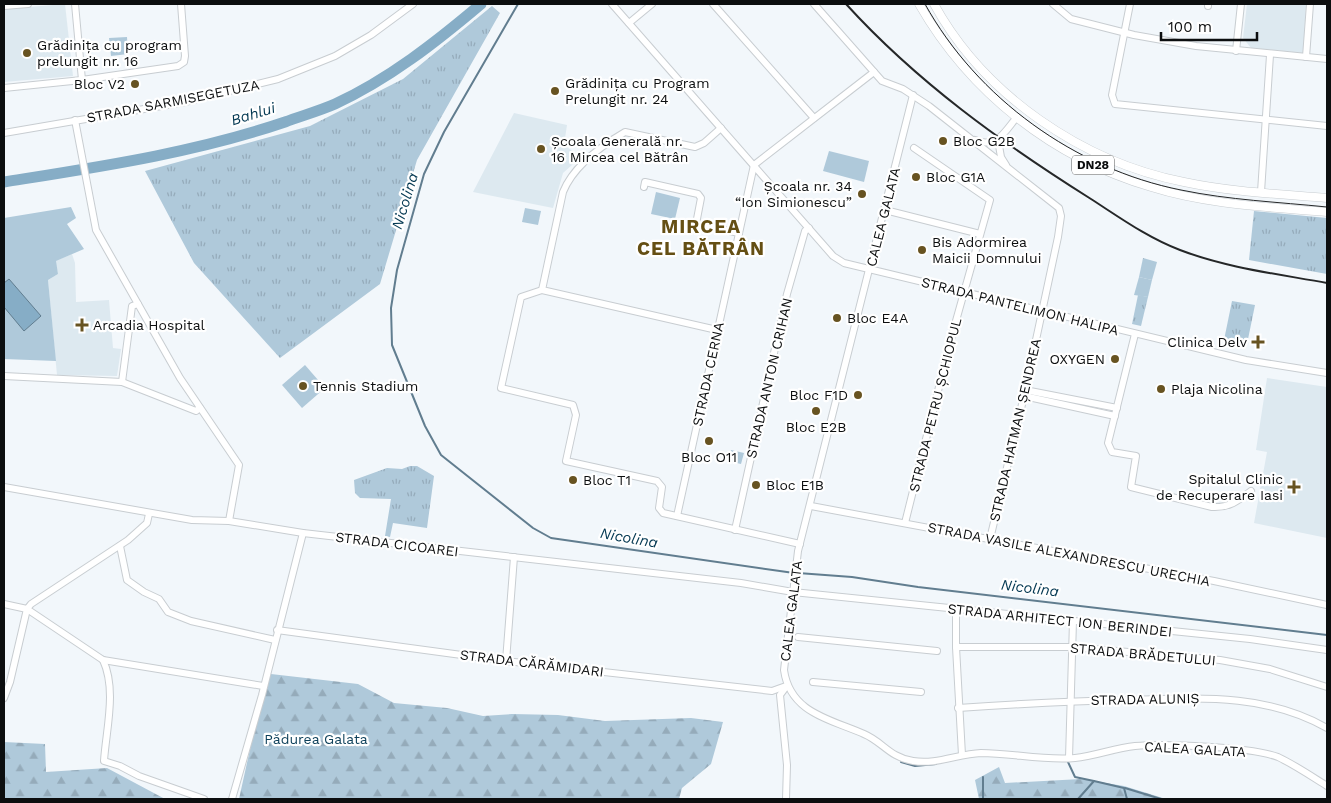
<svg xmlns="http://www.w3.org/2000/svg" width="1331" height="803" viewBox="0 0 1331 803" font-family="'Work Sans',sans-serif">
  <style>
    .built { fill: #dde9f0 }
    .grass { fill: url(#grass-tufts) }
    .forest { fill: url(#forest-firs) }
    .green { fill: #afc9da }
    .water { fill: #86adc6; stroke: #617d8f }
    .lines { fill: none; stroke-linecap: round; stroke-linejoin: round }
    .stream { stroke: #617d8f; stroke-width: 2 }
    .river { stroke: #86adc6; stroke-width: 11 }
    .minor-casing { stroke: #c8cdd1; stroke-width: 8 }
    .major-casing { stroke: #c8cdd1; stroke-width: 9 }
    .minor { stroke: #fff; stroke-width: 6 }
    .major { stroke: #fff; stroke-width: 8 }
    .tram { stroke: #252728; stroke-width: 1 }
    .rail { stroke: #252728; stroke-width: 2 }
    .poi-dot { fill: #675321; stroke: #fff; stroke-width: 2 }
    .labels { text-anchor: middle; stroke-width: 4.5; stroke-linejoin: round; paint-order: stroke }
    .shield { fill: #fff; stroke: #555657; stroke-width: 1 }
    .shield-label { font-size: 12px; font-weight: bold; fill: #0c0e0f }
    .poi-label { font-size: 14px; fill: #0c0e0f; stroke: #fff; text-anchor: start }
    .street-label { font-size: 14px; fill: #0c0e0f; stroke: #fff }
    .park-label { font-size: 14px; fill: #0c3f59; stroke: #fff }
    .water-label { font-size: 15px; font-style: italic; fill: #033852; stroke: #fff }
    .district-label { font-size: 19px; font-weight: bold; letter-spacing: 1px; fill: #654f14; stroke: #fff }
  </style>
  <defs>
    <pattern id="grass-tufts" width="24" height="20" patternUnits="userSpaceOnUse" patternTransform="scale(1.25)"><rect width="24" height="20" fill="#afc9da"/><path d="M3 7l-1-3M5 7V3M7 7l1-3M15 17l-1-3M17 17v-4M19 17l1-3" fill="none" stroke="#95abba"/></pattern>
    <pattern id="forest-firs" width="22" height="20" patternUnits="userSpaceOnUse" patternTransform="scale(1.25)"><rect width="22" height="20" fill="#afc9da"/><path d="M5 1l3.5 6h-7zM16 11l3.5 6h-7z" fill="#95abba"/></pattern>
  </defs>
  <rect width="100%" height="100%" fill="#f2f7fb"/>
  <g class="built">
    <path d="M65,4L73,76L4,82V9Z"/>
    <path d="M1247,4H1306L1303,53L1251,48L1243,38Z"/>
    <path d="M514,113L567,125L564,145L581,157L563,173L553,208L473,192Z"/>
    <path d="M72,254L75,263L76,302L109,300L113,348L121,349L117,376L57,375L48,280L58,274L55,261Z"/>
    <path d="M1267,378L1327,387V538L1254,523L1267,452L1256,450Z"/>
  </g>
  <g class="grass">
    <path d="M492,6L500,13L417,160L380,284L280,358L194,263L145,171L310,126L403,79Z"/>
    <path d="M1254,211L1327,218V274L1249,260Z"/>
    <path d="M1143,258L1157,262L1152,280L1139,277Z"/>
    <path d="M1138,295L1148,297L1141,326L1132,324Z"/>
    <path d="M1232,301L1255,305L1247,344L1224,340Z"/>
    <path d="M410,466H417L434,476L427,528L393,523L390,537L385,536L391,499L360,498L355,493L354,480L387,468L402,469Z"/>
  </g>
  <g class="forest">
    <path d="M271,674L358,684L394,703L447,708L483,716L512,714L558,715L605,721L691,718L723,722L711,764L682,788L679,799H239L262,695Z"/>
    <path d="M4,742L45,744L46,772L107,768L165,799H4Z"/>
    <path d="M999,767L1005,783L1081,779L1124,786L1166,799H979L975,780Z"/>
  </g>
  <g class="green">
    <path d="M127,37L128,54L111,56L109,38Z"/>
    <path d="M829,151L869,161L864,182L823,171Z"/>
    <path d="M656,192L680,198L675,219L651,214Z"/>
    <path d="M71,207L76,218L67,224L84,249L56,261L58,274L48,280L56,361L4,359V218Z"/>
    <path d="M525,208L541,211L538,225L522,222Z"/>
    <path d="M1139,277L1152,280L1148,297L1134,295Z"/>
    <path d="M305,365L325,388L302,408L282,385Z"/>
    <path d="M731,450L744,453L741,464L728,461Z"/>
  </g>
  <path class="water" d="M9,279L41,316L24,331L4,307V283Z"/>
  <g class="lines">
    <g class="stream">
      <path d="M518,4L444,132L424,174L397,270L391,308L392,345L425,426L441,455L533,528L551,538L794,573"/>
      <path d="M798,573L852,577L918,587L1327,635"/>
      <path d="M901,762L915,766L936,764"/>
      <path d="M1068,762L1075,777L1094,781"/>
      <path d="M983,777V799"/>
      <path d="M1125,788L1161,799"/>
      <path d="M1078,799L1094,781L1124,788L1127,799"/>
    </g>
    <path class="river" d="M4,182C98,167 194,153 285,122C301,116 319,111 335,104C389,79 436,42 481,4"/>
    <g class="minor-casing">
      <g id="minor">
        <path d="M75,4L82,80"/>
        <path d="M612,4L833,256L844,263L1246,360L1327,373"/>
        <path d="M713,4L814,118"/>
        <path d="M814,4L882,81L903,89L929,106L1059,208L1061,216L1058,237L1024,396L990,539"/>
        <path d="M1053,4L1071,19L1134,35L1196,46L1327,59"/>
        <path d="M1130,4L1112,95L1115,104L1327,126"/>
        <path d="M4,6L28,4"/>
        <path d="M1208,6V4"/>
        <path d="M629,23L652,4"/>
        <path d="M1236,51L1241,4"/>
        <path d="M1306,57L1310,4"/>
        <path d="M4,88L82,80L178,66L184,62L185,56L181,4"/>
        <path d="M913,95L798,551L784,670C790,713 830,719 864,734C883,742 889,757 913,761C936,765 958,754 981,753C1012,753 1044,761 1075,758C1095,756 1115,748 1135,746C1164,743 1252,747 1278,757C1295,765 1311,776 1327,786"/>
        <path d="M75,120L96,230L180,378L239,465L229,521"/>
        <path d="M4,133L185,102L278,79L335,56L371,35L413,4"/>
        <path d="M975,140C996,149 1004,133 1016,118"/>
        <path d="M998,140L1001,157L1006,165"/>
        <path d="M754,165L874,72"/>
        <path d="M644,187L645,182L698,194L701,198L696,224L739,233"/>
        <path d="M1261,192L1270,55"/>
        <path d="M885,210L980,234"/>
        <path d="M542,290L521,297L501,388L573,405L576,415L566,461L657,481L662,487L659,508L663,513L800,544"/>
        <path d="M717,330L542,290L563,192C573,167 601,146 625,132L695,147L704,143L721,128"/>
        <path d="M1135,334L1108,443L1112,452L1136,456L1131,487L1212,507C1229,508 1238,501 1251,491"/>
        <path d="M4,376L122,382L196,411L200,408"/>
        <path d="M122,382L132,306L138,304"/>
        <path d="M1025,390L1117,408"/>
        <path d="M1024,396L1115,416"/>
        <path d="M4,487L192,520L229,521L303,533L741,583L793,592L1250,639L1327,650"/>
        <path d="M811,506L1214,581L1327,605"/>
        <path d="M677,516L754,165"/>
        <path d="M905,523L952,335L990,200L914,148"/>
        <path d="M735,530L787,294L805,231L809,228"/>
        <path d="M120,546L127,580L144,592L159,599L168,612L191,621L275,640"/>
        <path d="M4,604L27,609L103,660L263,686"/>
        <path d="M956,609V647L962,755"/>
        <path d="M277,630L506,661L772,691L786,686"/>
        <path d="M798,637L937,651"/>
        <path d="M956,647H1071L1220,660L1270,669L1327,687"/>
        <path d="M103,660C117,690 106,730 104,761L120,766L139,776L204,799"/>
        <path d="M506,661L514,557"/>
        <path d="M813,682L921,692"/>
        <path d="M786,687L780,695L787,765L786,799"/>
        <path d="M4,698L10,682L27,609L31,604L128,540L147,523L149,514"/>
        <path d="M958,708C1016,704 1073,701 1130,700C1198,698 1266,693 1327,728"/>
        <path d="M1069,758L1073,621"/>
        <path d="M232,799L262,695L303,533"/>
      </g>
    </g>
    <g class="major-casing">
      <g id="major">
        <path d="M919,4C970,93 1053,158 1151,187C1208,205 1269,207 1327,212"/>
        <path d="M934,4C984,95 1082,162 1184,182C1231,192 1279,194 1327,198"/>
      </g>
    </g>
    <use href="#minor" class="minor"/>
    <use href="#major" class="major"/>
    <path class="tram" d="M925,4C977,98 1075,169 1181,190C1229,200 1278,202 1327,207"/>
    <path class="rail" d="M846,4C917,82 1002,143 1091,199C1119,217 1148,238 1180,250C1227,268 1278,274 1327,283"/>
  </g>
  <g class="poi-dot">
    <circle cx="27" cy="53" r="5"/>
    <circle cx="135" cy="84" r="5"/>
    <circle cx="555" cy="91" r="5"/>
    <circle cx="943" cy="141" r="5"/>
    <circle cx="541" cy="149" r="5"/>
    <circle cx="916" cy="177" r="5"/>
    <circle cx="862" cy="194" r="5"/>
    <circle cx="922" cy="250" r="5"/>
    <circle cx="837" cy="318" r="5"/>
    <path d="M79.5 317.5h5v5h5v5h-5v5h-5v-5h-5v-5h5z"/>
    <path d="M1255.5 334.5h5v5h5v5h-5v5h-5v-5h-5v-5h5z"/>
    <circle cx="1115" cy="359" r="5"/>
    <circle cx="303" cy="386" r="5"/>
    <circle cx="1161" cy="389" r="5"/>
    <circle cx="858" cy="395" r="5"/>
    <circle cx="816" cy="411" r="5"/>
    <circle cx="709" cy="441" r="5"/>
    <circle cx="573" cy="480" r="5"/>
    <circle cx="756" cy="485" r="5"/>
    <path d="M1291.5 479.5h5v5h5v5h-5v5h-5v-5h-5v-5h5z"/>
  </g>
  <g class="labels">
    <rect class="shield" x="1072" y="155.5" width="42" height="19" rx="4"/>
    <g class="shield-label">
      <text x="1093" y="169">DN28</text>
    </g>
    <g class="poi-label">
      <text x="37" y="50">Grădinița cu program<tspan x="37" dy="16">prelungit nr. 16</tspan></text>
      <text x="565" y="88">Grădinița cu Program<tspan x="565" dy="16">Prelungit nr. 24</tspan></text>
      <text x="125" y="89" text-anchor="end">Bloc V2</text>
      <text x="551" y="146">Școala Generală nr.<tspan x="551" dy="16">16 Mircea cel Bătrân</tspan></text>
      <text x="953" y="146">Bloc G2B</text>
      <text x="926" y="182">Bloc G1A</text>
      <text x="852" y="191" text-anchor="end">Școala nr. 34<tspan x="852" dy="16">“Ion Simionescu”</tspan></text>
      <text x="932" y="247">Bis Adormirea<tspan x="932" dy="16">Maicii Domnului</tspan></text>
      <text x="847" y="323">Bloc E4A</text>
      <text x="93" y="330">Arcadia Hospital</text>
      <text x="1247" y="347" text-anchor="end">Clinica Delv</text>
      <text x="1105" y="364" text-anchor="end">OXYGEN</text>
      <text x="313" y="391">Tennis Stadium</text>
      <text x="1171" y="394">Plaja Nicolina</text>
      <text x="848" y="400" text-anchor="end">Bloc F1D</text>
      <text x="816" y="432" text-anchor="middle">Bloc E2B</text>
      <text x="709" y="462" text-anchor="middle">Bloc O11</text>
      <text x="1283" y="484" text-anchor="end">Spitalul Clinic<tspan x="1283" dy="16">de Recuperare Iasi</tspan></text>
      <text x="583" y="485">Bloc T1</text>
      <text x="766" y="490">Bloc E1B</text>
    </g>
    <g class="street-label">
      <text transform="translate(173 101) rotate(-11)" y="5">STRADA SARMISEGETUZA</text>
      <text transform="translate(883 217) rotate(-76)" y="5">CALEA GALATA</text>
      <text transform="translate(1020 306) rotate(14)" y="5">STRADA PANTELIMON HALIPA</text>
      <text transform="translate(708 374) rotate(-78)" y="5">STRADA CERNA</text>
      <text transform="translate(769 378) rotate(-77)" y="5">STRADA ANTON CRIHAN</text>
      <text transform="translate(935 405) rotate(-76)" y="5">STRADA PETRU ȘCHIOPUL</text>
      <text transform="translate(1015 430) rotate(-77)" y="5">STRADA HATMAN ȘENDREA</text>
      <text transform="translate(397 544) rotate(7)" y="5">STRADA CICOAREI</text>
      <text transform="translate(1069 554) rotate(11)" y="5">STRADA VASILE ALEXANDRESCU URECHIA</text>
      <text transform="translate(791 611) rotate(-83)" y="5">CALEA GALATA</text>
      <text transform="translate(1060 620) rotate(6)" y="5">STRADA ARHITECT ION BERINDEI</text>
      <text transform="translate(1143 654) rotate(5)" y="5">STRADA BRĂDETULUI</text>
      <text transform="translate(532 663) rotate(7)" y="5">STRADA CĂRĂMIDARI</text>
      <text transform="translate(1145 699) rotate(-1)" y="5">STRADA ALUNIȘ</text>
      <text transform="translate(1195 749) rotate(3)" y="5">CALEA GALATA</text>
    </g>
    <g class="park-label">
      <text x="316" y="744">Pădurea Galata</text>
    </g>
    <g class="water-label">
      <text transform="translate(253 114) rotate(-17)" y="5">Bahlui</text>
      <text transform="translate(405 201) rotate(-73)" y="5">Nicolina</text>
      <text transform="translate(629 538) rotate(10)" y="5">Nicolina</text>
      <text transform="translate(1030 588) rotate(7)" y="5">Nicolina</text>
    </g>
    <g class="district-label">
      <text x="701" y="233">MIRCEA<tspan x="701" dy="22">CEL BĂTRÂN</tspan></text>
    </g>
  </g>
  <rect width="1331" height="803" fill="none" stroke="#0c0e0f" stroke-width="10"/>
  <path d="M1161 32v8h96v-8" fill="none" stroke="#0c0e0f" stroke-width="2.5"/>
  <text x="1168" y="32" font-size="15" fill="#0c0e0f" stroke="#ffffff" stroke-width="4" paint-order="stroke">100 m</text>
</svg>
